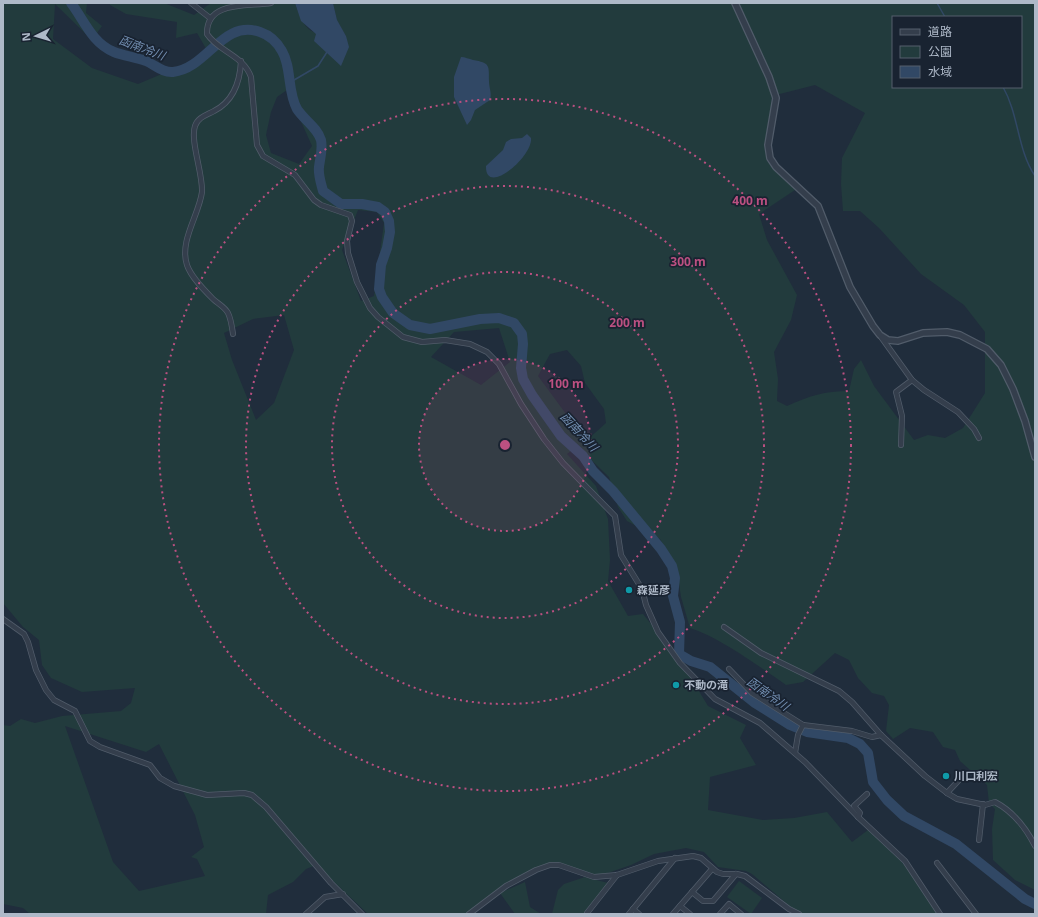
<svg xmlns="http://www.w3.org/2000/svg" width="1038" height="917" viewBox="0 0 1038 917" font-family="'Noto Sans','Noto Sans JP',sans-serif">
  <style>
    .green { fill: #223b3d; fill-rule: evenodd }
    .water { fill: #314865 }
    .lines { fill: none; stroke-linecap: round; stroke-linejoin: round }
    .stream { stroke: #314865; stroke-width: 1.5 }
    .river { stroke: #314865; stroke-width: 10 }
    .minor-casing { stroke: #515c6a; stroke-width: 6 }
    .tertiary-casing { stroke: #515c6a; stroke-width: 8 }
    .minor { stroke: #343e4c; stroke-width: 4.5 }
    .tertiary { stroke: #343e4c; stroke-width: 5.5 }
    .ring { fill: none; stroke: #bb5081; stroke-width: 2; stroke-dasharray: 2 4 }
    .culture-dot { fill: #0f9aa8; stroke: #192331; stroke-width: 1.5 }
    .labels { text-anchor: middle; stroke-width: 3.5; stroke-linejoin: round; paint-order: stroke }
    .poi-label { font-size: 11px; font-weight: bold; fill: #aeb9c8; stroke: #192331; text-anchor: start }
    .water-label { font-size: 12px; font-style: italic; fill: #7490b3; stroke: #192331 }
    .centre { fill: #bb5081; stroke: #192331; stroke-width: 2 }
    .ring-label { font-size: 12px; text-anchor: middle; font-weight: bold; fill: #bb5081; stroke: #192331; stroke-width: 3.5; stroke-linejoin: round; paint-order: stroke }
  </style>
  <rect width="100%" height="100%" fill="#202d3c"/>
  <g class="green">
    <path d="M3,3H87L86,13L102,26L92,40L55,4L53,39L92,68L138,84L176,68L208,52L197,33L176,38L177,22L126,14L110,5V3H164L194,15L211,3H295C306,37 314,34 346,36L337,21L333,3H1035V890L1015,880L993,860L992,829L995,809L989,803L987,785L960,761L955,750L943,747L933,732L910,728L893,739L886,731L889,705L884,696L872,693L858,678L849,660L835,653L803,682L786,685C760,667 719,637 690,628L681,597L677,570L660,539L627,521L618,507L609,477L577,446L567,454L596,486L608,519L610,560L608,581L628,616L643,614L680,660L708,706L746,725L740,738L756,765L710,777L708,810L763,820L794,818L827,812L852,842L868,830L901,861L941,914H799L752,874L746,871L718,867L704,852L686,848L654,854L631,865L596,877L548,864L496,894L469,914H368L316,865L306,869L293,882L268,895L266,914H30L23,908L3,904V725L10,726L21,719L35,723L62,716L121,711L131,703L135,688L82,692L51,678L42,665L39,640L23,627L3,603ZM893,17H1021V87H893ZM815,85L865,113L842,158L841,184L843,211H860L879,228L921,274L964,305L985,332V393L963,428L945,438L928,435L914,440L874,386L861,360L854,369L849,391C825,391 809,396 787,406L777,401L778,379L774,352L791,320L797,295L767,240L759,214L795,190L767,161L772,96ZM287,90L312,146L299,164L271,153L266,135L271,112L277,97ZM358,210L377,212L384,223L374,296L361,301L342,250ZM284,315L294,350L274,403L256,420L232,360L224,333L253,319ZM499,328L510,362L481,385L431,357L454,332ZM567,350L581,366L585,383L604,409L606,423L586,441L538,376L550,354ZM65,726L146,752L159,744L195,815L204,847L191,857L197,859L205,876L139,891L113,862Z"/>
    <path d="M585,877L608,883L585,914H552L558,890L564,884Z"/>
    <path d="M739,881L762,898L751,914L727,897Z"/>
    <path d="M525,882L530,907L541,914H515L500,893Z"/>
  </g>
  <g class="water">
    <path d="M295,3H333L337,20L346,36L349,47L341,66L314,41L316,34L301,21Z"/>
    <path d="M461,57C465,57 469,59 473,60C490,63 489,65 489,81C489,88 492,93 490,100L475,110L471,120L467,125L454,97V77Z"/>
    <path d="M527,134L531,138C533,157 485,197 486,166L503,150L506,142L511,139L522,138Z"/>
  </g>
  <g class="lines">
    <g class="stream">
      <path d="M937,3L945,17"/>
      <path d="M289,83L318,66L327,52"/>
      <path d="M1003,87C1019,115 1017,149 1035,176"/>
    </g>
    <path class="river" d="M71,3C84,20 92,43 114,52C124,56 135,57 146,61C155,65 163,73 173,72C208,68 222,19 260,32C269,35 277,42 282,51C292,68 287,91 297,109C304,120 317,127 321,140C323,149 320,158 319,167C318,175 321,183 323,191L341,204H362L378,207L385,212L389,221L390,232L387,248L381,265L379,289L382,297L393,313L410,325L430,329L480,319L499,318L514,323L522,334L523,344L521,368L523,379L532,395L561,436L583,456L593,471L613,491L661,549L672,566L675,578L673,596L680,622L679,654L691,661L710,667L755,703L790,725L807,732L848,738L860,744L868,753L873,782L887,800L904,816L956,844L1025,899L1035,904"/>
    <g class="minor-casing">
      <g id="minor">
        <path d="M191,3L210,18"/>
        <path d="M271,3C249,7 206,0 207,34C219,52 243,55 251,77L257,145L263,156L295,175L314,200L321,205L350,215L352,221L347,241L348,253L357,282L370,308L378,317L403,337L422,342L445,340L470,344L487,352L499,364L521,404L544,439L563,463L615,516L621,555L642,589L646,605L658,632L680,663L715,699L760,723L805,762L858,817L905,861L940,914"/>
        <path d="M233,334C232,327 231,319 228,313C225,307 217,303 213,299C204,290 191,277 187,265C179,241 199,215 202,192C203,174 190,141 195,126C198,117 207,115 214,111C234,101 240,82 241,61"/>
        <path d="M881,337L912,380L924,390L958,412L974,429L979,438"/>
        <path d="M901,445L902,416L896,392L912,380"/>
        <path d="M3,619L24,634L28,642L36,670L46,690L54,700L75,711L90,741L100,747L150,765L160,778L174,786L207,795L244,793L252,795L266,807L331,883L362,914"/>
        <path d="M724,627L761,653L839,691L852,702L881,735L925,776L947,793L957,799L985,805L995,802C1012,811 1026,828 1035,846"/>
        <path d="M729,669L752,693L803,725L852,731L872,737L881,735"/>
        <path d="M795,753L798,735L803,725"/>
        <path d="M947,793L960,779"/>
        <path d="M858,817L860,813L854,806L867,794"/>
        <path d="M979,840L983,804"/>
        <path d="M937,863L976,914"/>
        <path d="M692,892L703,901H713L736,874"/>
        <path d="M680,906L690,914"/>
        <path d="M633,909L639,914"/>
        <path d="M306,914L325,897L343,894"/>
        <path d="M469,914L506,886L536,870L550,865H559L594,877L617,875L658,861L693,856L701,858L717,872L723,874H737L745,876L789,909L799,914"/>
        <path d="M588,914L587,913L617,875"/>
        <path d="M629,914L675,858"/>
        <path d="M673,914L712,869"/>
        <path d="M720,914L729,904L741,914"/>
      </g>
    </g>
    <g class="tertiary-casing">
      <path id="tertiary" d="M735,3L769,77L776,98L768,145L770,158L776,167L818,206L850,287L873,326L880,335L888,340L898,341L923,333L947,332L960,335L987,349L1001,365L1013,389L1025,421L1035,457"/>
    </g>
    <use href="#minor" class="minor"/>
    <use href="#tertiary" class="tertiary"/>
  </g>
  <circle cx="505" cy="445" r="86" fill="#bb5081" fill-opacity=".12"/>
  <g class="ring">
    <circle cx="505" cy="445" r="86"/>
    <circle cx="505" cy="445" r="173"/>
    <circle cx="505" cy="445" r="259"/>
    <circle cx="505" cy="445" r="346"/>
  </g>
  <g class="culture-dot">
    <circle cx="629" cy="590" r="4"/>
    <circle cx="676" cy="685" r="4"/>
    <circle cx="946" cy="776" r="4"/>
  </g>
  <g class="labels">
    <g class="poi-label">
      <text x="637" y="594">森延彦</text>
      <text x="684" y="689">不動の滝</text>
      <text x="954" y="780">川口利宏</text>
    </g>
    <g class="water-label">
      <text transform="translate(142 48) rotate(21)" y="4">函南冷川</text>
      <text transform="translate(579 432) rotate(47)" y="4">函南冷川</text>
      <text transform="translate(768 694) rotate(35)" y="4">函南冷川</text>
    </g>
  </g>
  <circle cx="505" cy="445" r="6" class="centre"/>
  <g class="ring-label">
    <text x="750" y="205">400 m</text>
    <text x="688" y="266">300 m</text>
    <text x="627" y="327">200 m</text>
    <text x="566" y="388">100 m</text>
  </g>
  <rect width="1038" height="917" fill="none" stroke="#aeb9c8" stroke-width="8"/>
  <rect x="892" y="16" width="130" height="72" fill="#192331" stroke="#555f6d"/>
  <rect x="900" y="29" width="20" height="6" fill="#343e4c" stroke="#555f6d"/>
  <text x="928" y="36" font-size="12" fill="#aeb9c8">道路</text>
  <rect x="900" y="46" width="20" height="12" fill="#223b3d" stroke="#555f6d"/>
  <text x="928" y="56" font-size="12" fill="#aeb9c8">公園</text>
  <rect x="900" y="66" width="20" height="12" fill="#314865" stroke="#555f6d"/>
  <text x="928" y="76" font-size="12" fill="#aeb9c8">水域</text>
  <g transform="translate(36 36) rotate(265)" stroke="#192331" stroke-width="3" paint-order="stroke">
  <path d="M0-3L7 15L0 10L-7 15Z" fill="#aeb9c8"/>
  <text y="-6" font-size="11" font-weight="bold" text-anchor="middle" fill="#aeb9c8">N</text>
  </g>
</svg>
